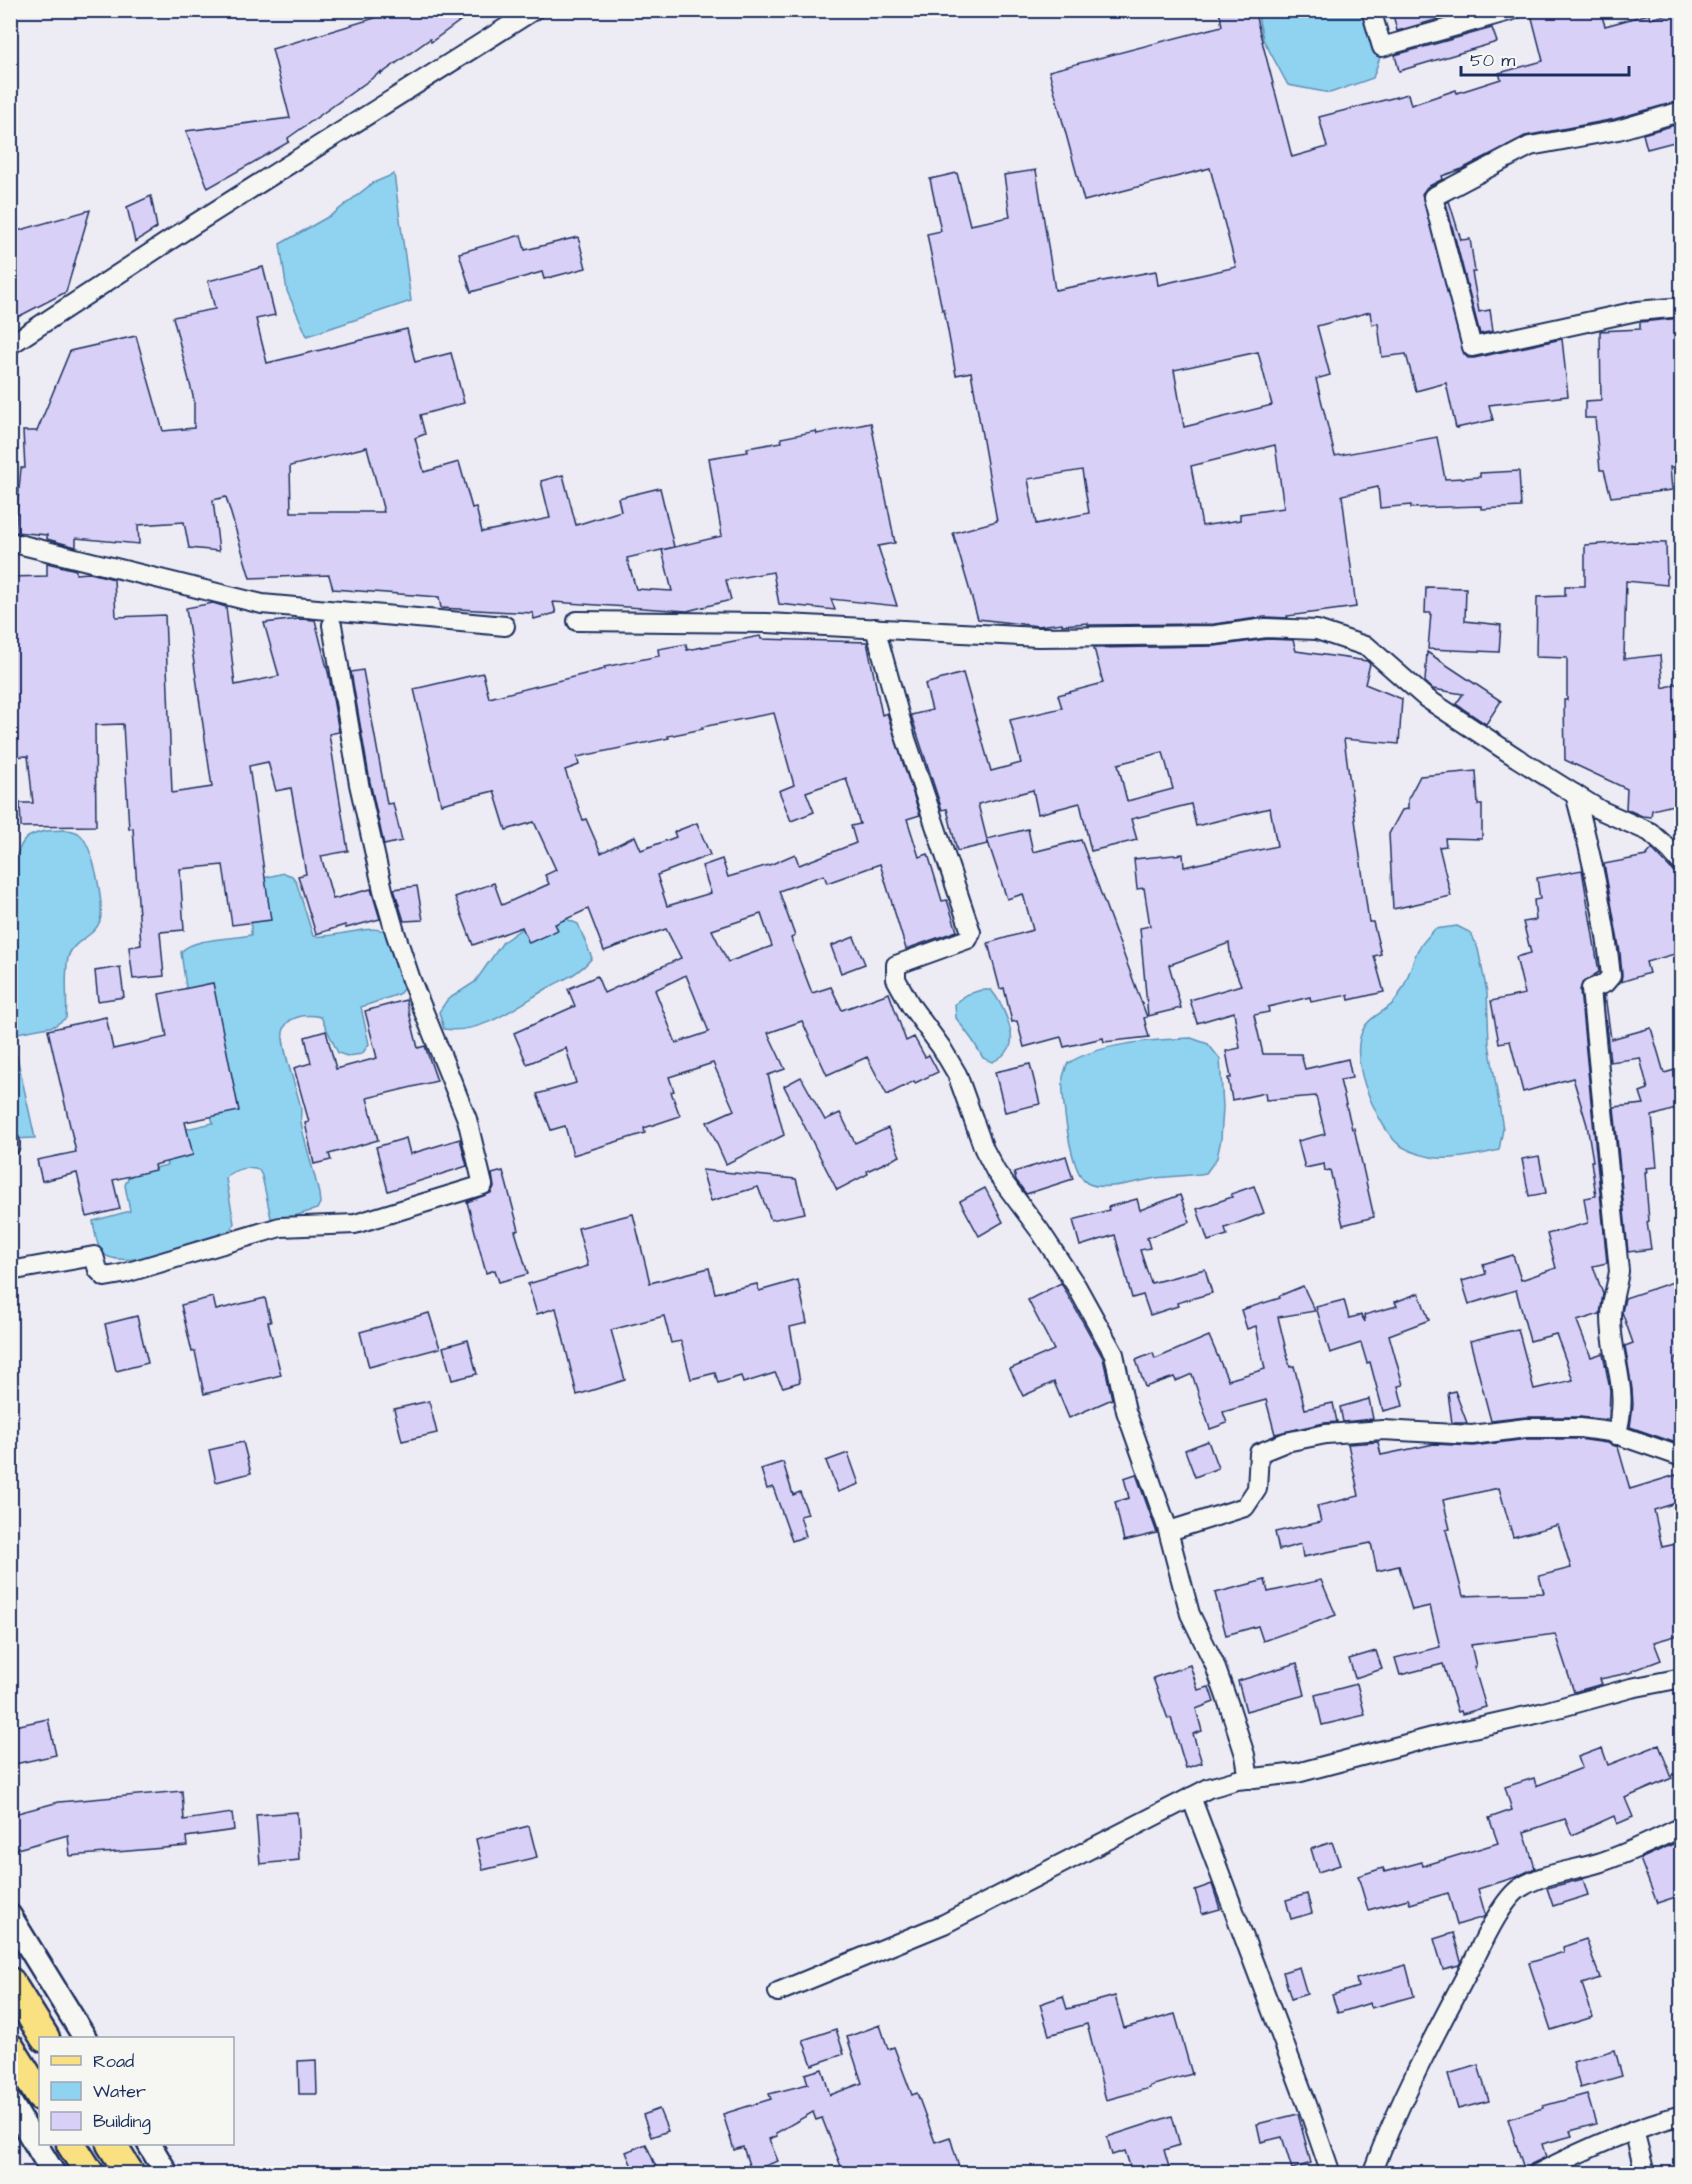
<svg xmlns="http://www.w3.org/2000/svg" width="1692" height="2184" viewBox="0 0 1692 2184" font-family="'Architects Daughter',sans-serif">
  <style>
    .water { fill: #8fd3f1; stroke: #6191b6; stroke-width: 1.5 }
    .building { fill: #d9d0f8; stroke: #1b2f5e; stroke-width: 1.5; fill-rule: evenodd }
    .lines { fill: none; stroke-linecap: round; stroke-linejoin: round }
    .minor-casing { stroke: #1b2f5e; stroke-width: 22 }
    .tertiary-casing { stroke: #1b2f5e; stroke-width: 27 }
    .primary-casing { stroke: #1b2f5e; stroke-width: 33 }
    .minor { stroke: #f6f6f2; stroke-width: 18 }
    .tertiary { stroke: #f6f6f2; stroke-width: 22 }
    .primary { stroke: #f9e181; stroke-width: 28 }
  </style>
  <rect width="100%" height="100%" fill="#edebf4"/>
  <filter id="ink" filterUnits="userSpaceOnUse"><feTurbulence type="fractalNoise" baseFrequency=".0167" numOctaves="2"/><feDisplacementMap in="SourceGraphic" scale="12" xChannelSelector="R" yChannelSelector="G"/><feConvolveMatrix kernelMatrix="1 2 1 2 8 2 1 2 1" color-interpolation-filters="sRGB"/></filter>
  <g filter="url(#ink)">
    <g class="water">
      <path d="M1257,11H1374L1383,48L1373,78L1330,93L1288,85L1263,39Z"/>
      <path d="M394,174L411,301L307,336L287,291L280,244L333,214L373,183Z"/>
      <path d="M46,831C56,831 70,828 78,833C93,843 105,905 100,921C94,938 72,940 68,958C64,978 68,999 66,1018L54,1026L12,1034L35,1138L11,1139L10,868C23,847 17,836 46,831Z"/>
      <path d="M284,873L292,876L296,881L313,936C331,940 380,920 389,935C396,946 399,968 403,981L404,988L399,994L361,1007L369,1044L362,1054L347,1056L338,1053L321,1017C307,1014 286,1015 283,1032C281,1047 296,1087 300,1104C302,1110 300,1116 301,1122C305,1146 314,1170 319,1194L320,1203L317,1209L285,1219L271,1218L262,1176L259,1170C247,1166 238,1169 228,1175L226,1179L234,1223L230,1234C205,1241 118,1274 102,1252C96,1245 95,1231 93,1221L130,1211L125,1185L128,1178L136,1173L167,1165L159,1135L213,1123L203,1084L189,1009L181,952C193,938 232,939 251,935V919L264,878Z"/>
      <path d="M560,916L578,924L592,958C577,976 565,978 546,989C516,1007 481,1035 444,1029L439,1012L447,1000L475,982L503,942L524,927Z"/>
      <path d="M1457,926L1471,933L1478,949L1487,992L1489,1043L1503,1129L1499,1150C1482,1154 1447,1161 1431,1157C1419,1155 1402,1149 1394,1140C1374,1116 1346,1056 1365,1026C1371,1016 1386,1011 1393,1003C1406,988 1409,971 1416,954C1419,945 1429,936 1435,929Z"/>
      <path d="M981,990H991C1001,1001 1016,1033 1010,1047C1006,1054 999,1059 992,1062L983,1058L973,1041L956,1018L955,1004L966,995Z"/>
      <path d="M1191,1038L1208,1044L1220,1059L1223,1107L1221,1139L1217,1158L1206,1173C1189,1176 1173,1176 1156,1178C1138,1181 1103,1192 1087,1183C1070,1173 1061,1097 1063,1077C1064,1073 1066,1068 1067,1064C1099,1043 1153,1040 1191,1038Z"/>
    </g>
    <g class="building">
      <path d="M374,10H415L416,15L435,10H475L431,42L430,39L381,74V72L288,138L289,142L208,188L186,131L290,118L272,49L375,18Z"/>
      <path d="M1219,10H1254L1292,157L1327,147L1319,117L1408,94L1411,105L1456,90L1457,93L1501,79L1499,73L1543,61L1530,10H1600L1605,26L1649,14L1650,19L1682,11V100L1615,119L1525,136L1462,169L1442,176L1443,179L1427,187L1422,194L1464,354L1468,358H1474L1562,339L1568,396L1489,405L1493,420L1456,428L1446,383L1416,391L1406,354L1382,357L1378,323L1372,325L1370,312L1317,326L1330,375L1316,379L1335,456L1437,437L1445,479L1480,477V473L1519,471L1521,507L1481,509V506L1411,508V505L1380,508L1378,487L1342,495L1356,607L1287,616L1288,618L1265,617L1214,624L1088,625V623L1062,625V623L1038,626L978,619L953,533L997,521L971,372L956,375L944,309L942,310L927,234L941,231L930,179L957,173L970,225L1010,217L1004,175L1036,170L1055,290L1156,271L1158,285L1236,267L1210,168L1084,201L1049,71L1222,26ZM1258,352L1272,405L1184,427L1174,370ZM1275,445L1284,508L1240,514V520L1202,526L1191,466ZM1082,470L1089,513L1036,524L1028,479Z"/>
      <path d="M1392,10H1470L1397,31Z"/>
      <path d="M1492,28L1497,42L1399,71L1395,55Z"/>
      <path d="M1682,123V140L1647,149L1643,134Z"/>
      <path d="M151,196L157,228L135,242L127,207Z"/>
      <path d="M1449,201L1461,240L1470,239L1475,272H1472L1479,312L1490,310L1493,331L1480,334L1446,203Z"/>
      <path d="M90,210L66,292L10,321V233Z"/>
      <path d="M521,235L525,250L578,237L586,268L544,279L542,272L471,292L459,253Z"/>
      <path d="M263,267L275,315L256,319L267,363L407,329L415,362L451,353L464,403L420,415L425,434L415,438L424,472L459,462L472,508L476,507L482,532L550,518L541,481L563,475L576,525L621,511L618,498L660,488L674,547L627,558L636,589L672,591L662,550L722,536L709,458L748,452L747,448L782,442L781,438L816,431L817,434L871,423L895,543L878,546L897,606L831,599L835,610L779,604L773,572L726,580L731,600L687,611L553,602L556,613L534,619L533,613L441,608L439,597L333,589L329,575L250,578L226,497L213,500L219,551L189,548L184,522L138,525L139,544L76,538V547L47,539V535L15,532L21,468H25L23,431H37L70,351L136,336L163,431L194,428V400L173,317L215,309L208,281ZM367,447L384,512H291L290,466Z"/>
      <path d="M1682,318V467H1670L1672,490L1611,497L1604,470H1600L1595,418H1585V401L1601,400L1600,331L1640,329V322Z"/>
      <path d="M1632,542L1666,543L1667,585L1626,581L1624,659L1660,655L1663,688L1682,682V803L1652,810L1651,817L1642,816L1626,809L1627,789L1565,760L1564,700H1567V658L1536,657L1537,597L1565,596V586H1585V545Z"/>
      <path d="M47,563L76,570V574L90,573L114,579L116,617L165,615L172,793L212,787L186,608L213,603L226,607L235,685L279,676L264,623L299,619L315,620L329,676L339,732L329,734L348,851L321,856L333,899L371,889L380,919L346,928L345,925L316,934L298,876L306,874L291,788L276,791L268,762L249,766L271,920L232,925L223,865L180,869L184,930L160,932L164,976L133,979L129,947L141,945L133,828L129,829L123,724L95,725L96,826L21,827L20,803H33L28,756L10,757V577L47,576Z"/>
      <path d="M1426,587L1466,588L1465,621L1501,625L1499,652L1428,649L1431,613H1425Z"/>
      <path d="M760,636L761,639L867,642L882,715L887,713L920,815L907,819L919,857L928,854L942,901L947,900L957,931L906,949L880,864L827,883L824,875L779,891L795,936L791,938L812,993L831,987L842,1010L889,993L906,1041L914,1037L925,1057L929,1055L938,1072L915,1083L914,1081L887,1095L867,1057L827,1075L802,1021L768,1033L785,1069L768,1075L784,1135L726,1164L707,1122L734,1110L713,1063L669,1077L674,1091L671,1092L680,1116L644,1128L645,1133L573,1155L565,1126L551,1130L537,1094L576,1083L566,1048L527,1064L514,1033L575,1006L568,989L597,976L604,993L681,958L666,929L604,951L588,909L555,924L558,930L529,943L522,927L473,945L455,897L494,883L502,905L549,884L545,875L556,870L534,822L506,830L494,791L441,804L414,689L483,673L489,698L605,669L604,667L659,656L658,649L686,644L687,650ZM774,713L794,785L779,791L791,821L814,812L806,792L846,778L860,824L851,826L856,843L799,865L795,854L772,864L728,877L722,859L702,866L711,893L667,906L657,875L710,855L697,823L674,832L676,837L641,850L635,836L601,853L586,819L583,820L565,770L579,765L577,757L669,738L668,736L703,729L702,727ZM761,914L772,946L728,962L712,930ZM686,975L709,1032L676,1043L655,990Z"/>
      <path d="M1267,639L1293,640L1296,651L1367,661L1370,664L1365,684L1402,699L1399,744L1344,739L1369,922H1373L1381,954L1374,956L1384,992L1349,1000L1348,995L1311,1002L1310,997L1268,1007L1269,1012L1254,1015L1263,1054H1301L1305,1069L1348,1059L1352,1078L1340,1080L1352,1129L1354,1128L1374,1217L1343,1225L1330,1170L1325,1171L1324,1164L1305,1168L1298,1141L1325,1134L1316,1096L1266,1100L1265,1093L1232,1100L1228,1078H1231L1226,1051L1240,1048L1234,1012L1197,1023L1190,1000L1241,985L1231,960L1229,943L1169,965L1181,1008L1148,1016L1140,928L1150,926L1144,888L1137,889L1134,859L1183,854L1184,867L1277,846L1270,808L1196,826L1191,804L1131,819L1137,840L1091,851L1080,803L1038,814L1033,790L978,804L988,844L957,851L947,809L942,810L911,715L932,710L925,684L963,673L991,771L1021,763L1010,720L1062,708L1058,695L1103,683L1094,648L1215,646ZM1163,752L1173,789L1127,801L1118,764Z"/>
      <path d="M1427,652L1501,701L1486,724L1456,704L1463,694L1433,689L1425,682Z"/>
      <path d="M363,670L387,804L393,803L402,841L384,845L370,782L351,672Z"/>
      <path d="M1476,771L1478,805H1482V839L1445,838L1446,846L1439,847L1451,896L1393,909L1389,834L1402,810L1408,809V799L1420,776Z"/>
      <path d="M1028,829L1033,852L1081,840L1147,1017L1144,1018L1149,1037L1104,1042L1103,1038L1064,1047L1061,1037L1024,1047L1017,1021L1012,1022L1004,988L1000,989L988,943L1033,930L1023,894L1007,899L987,839Z"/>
      <path d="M1652,849L1674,872L1682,875V952L1646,962L1649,973L1621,982L1622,975L1620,952L1604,864L1646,856Z"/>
      <path d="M1582,870L1599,972L1582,983L1580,990L1607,1263L1593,1266L1603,1294L1600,1314L1577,1321L1591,1357L1603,1353L1610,1390L1609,1417L1608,1420L1580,1417H1526L1491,1421L1470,1341L1518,1329L1534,1389L1573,1380L1556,1334L1530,1341L1516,1290L1469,1304L1462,1281L1486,1274L1483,1264L1513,1255L1521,1280L1556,1268L1547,1234L1588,1223L1584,1198L1596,1196L1591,1161H1593L1587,1125L1573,1078L1523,1092L1510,1041L1499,1043L1491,1001L1525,994L1516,957L1531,953L1523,922L1536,920L1534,900L1540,899L1537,878Z"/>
      <path d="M417,886L423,920L404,921L394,889Z"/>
      <path d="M854,937L865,964L841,973L831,946Z"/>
      <path d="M120,967L124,997L98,1001L95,971Z"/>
      <path d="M213,983L239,1111L185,1122L193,1155L154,1165L155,1170L113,1180L120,1209L87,1217L77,1173L42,1181L37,1160L76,1152L48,1030L106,1017L113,1049L167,1037L159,994Z"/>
      <path d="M1605,995L1611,1039L1651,1028L1664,1073L1682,1068V1107L1652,1116L1657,1167L1646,1168L1647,1172H1645L1649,1221L1647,1222L1651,1249L1628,1252L1614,1107L1644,1104L1640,1092L1648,1089L1640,1058L1610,1062L1603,996Z"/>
      <path d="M406,1000L418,1048L425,1046L437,1081L367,1098L378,1140L329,1154L331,1160L314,1164L305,1123L309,1122L294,1068L311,1063L305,1037L326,1031L336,1069L377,1058L365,1011Z"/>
      <path d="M1030,1064L1040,1104L1005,1112L995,1072Z"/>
      <path d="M801,1077L825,1120L840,1113L855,1143L888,1128L900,1156L867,1171L868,1174L837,1190L784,1086Z"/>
      <path d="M406,1138L410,1154L460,1139L467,1166L388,1191L376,1147Z"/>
      <path d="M1066,1156L1073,1179L1026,1194L1016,1180L1014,1172Z"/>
      <path d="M1539,1156L1546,1193L1529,1196L1522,1159Z"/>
      <path d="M702,1170L796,1179L805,1213L771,1220L758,1187L711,1201Z"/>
      <path d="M503,1171L519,1230L515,1231L528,1274L499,1282L495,1270L486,1273L467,1202L491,1193L494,1187L492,1174Z"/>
      <path d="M1254,1186L1264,1213L1225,1228L1227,1235L1208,1241L1197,1209L1232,1197L1231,1194Z"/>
      <path d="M985,1188L1003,1222L979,1236L960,1201Z"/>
      <path d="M1180,1195L1190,1222L1147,1238L1150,1248L1140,1250L1151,1283L1205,1269L1212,1293L1177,1303L1178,1306L1150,1315L1143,1295L1132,1298L1115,1235L1080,1246L1073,1220L1109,1210L1108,1207L1137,1199L1140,1210Z"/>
      <path d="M633,1214L650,1283L709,1268L715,1293L757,1284L759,1291L798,1280L807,1323L790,1327L800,1382L783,1387L775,1373L743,1383L741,1376L718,1383L715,1373L691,1379L681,1341L671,1343L664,1316L611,1330L625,1380L577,1395L556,1308L537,1314L528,1284L588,1266L578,1228Z"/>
      <path d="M1682,1279V1355L1676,1357L1680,1373L1677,1374L1682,1393V1445L1630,1427L1633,1405L1632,1389L1625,1346L1633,1343L1622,1312L1625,1298Z"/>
      <path d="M1061,1283L1103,1358L1112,1399L1069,1418L1054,1382L1023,1396L1010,1369L1054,1350L1028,1300Z"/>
      <path d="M1303,1286L1315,1311L1278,1317L1290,1367L1294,1366L1305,1409L1333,1403L1337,1422L1324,1423L1275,1434L1266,1400L1223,1412L1227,1423L1210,1429L1192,1374L1176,1381L1174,1377L1145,1387L1136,1360L1153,1353L1155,1359L1209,1336L1228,1380L1265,1369L1256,1326L1247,1329L1241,1310L1280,1298L1279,1296Z"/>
      <path d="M1419,1293L1429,1320L1389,1335L1403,1385L1398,1386L1403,1406L1383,1411L1370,1362L1367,1363L1361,1343L1330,1353L1316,1307L1344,1300L1349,1318L1361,1315L1365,1322L1364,1315L1397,1306L1395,1302Z"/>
      <path d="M213,1297L216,1310L265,1298L271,1322H268L281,1375L204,1394L195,1351L192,1352L181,1305Z"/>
      <path d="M429,1313L440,1348L369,1367L360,1332Z"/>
      <path d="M137,1316L148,1363L116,1371L105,1324Z"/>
      <path d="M468,1340L477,1374L452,1380L443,1347Z"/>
      <path d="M1455,1391L1467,1423H1452L1448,1393Z"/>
      <path d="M1369,1399L1373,1419L1343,1422L1340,1407Z"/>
      <path d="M429,1401L437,1433L402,1441L394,1409Z"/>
      <path d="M1527,1439H1579L1607,1443L1618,1447L1630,1489L1676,1475L1682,1494V1501L1654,1510L1662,1547L1676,1544L1682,1570V1634L1654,1642L1661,1660L1632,1671L1633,1672L1600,1679L1602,1684L1574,1692L1555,1634L1471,1645L1476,1666L1474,1667L1486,1707L1462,1714L1461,1711L1458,1712L1443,1664L1400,1675L1395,1658L1440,1647L1430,1606L1412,1610L1399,1566L1377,1571L1371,1543L1303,1557L1301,1544L1279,1550L1275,1532L1321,1522L1317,1506L1359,1496L1348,1444L1378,1442L1381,1455L1434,1444L1473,1446ZM1499,1488L1513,1537L1558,1525L1571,1568L1539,1576L1544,1593L1463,1596L1446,1530L1450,1529L1443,1500Z"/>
      <path d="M1208,1441L1218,1468L1195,1477L1185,1450Z"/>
      <path d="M243,1442L251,1473L216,1482L209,1450Z"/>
      <path d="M848,1453L859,1484L838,1492L826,1461Z"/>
      <path d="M783,1462L793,1495L800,1492L808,1514L800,1516L806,1536L792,1541L773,1487L767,1489L761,1469Z"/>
      <path d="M1136,1474L1157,1533L1124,1541L1115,1502L1129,1498L1124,1478Z"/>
      <path d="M1265,1580L1268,1592L1321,1580L1336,1615L1263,1641L1258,1626L1226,1635L1215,1593Z"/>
      <path d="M1376,1651L1382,1669L1355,1678L1349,1659Z"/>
      <path d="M1297,1663L1305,1695L1246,1711L1238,1681Z"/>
      <path d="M1190,1665L1198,1690L1209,1687L1214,1702L1196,1709L1202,1731L1193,1734L1202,1763L1186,1768L1171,1718L1168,1719L1153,1678Z"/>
      <path d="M1357,1684L1365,1715L1322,1725L1315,1695Z"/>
      <path d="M48,1719L56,1755L10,1765V1727Z"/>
      <path d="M1659,1745L1672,1778L1625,1798L1633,1817L1617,1824L1614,1816L1572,1835L1565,1819L1524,1832L1535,1868L1516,1877L1478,1889L1485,1914L1484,1917L1457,1925L1448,1893L1410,1904L1408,1899L1368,1910L1358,1876L1383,1868L1385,1872L1422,1862L1423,1866L1498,1843L1489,1818L1512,1810L1505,1787L1534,1778L1536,1786L1582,1768L1578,1757L1602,1748L1608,1765Z"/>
      <path d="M182,1791L184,1820L232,1813L234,1830L186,1837L187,1846L70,1856L68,1835L10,1851V1815L59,1802Z"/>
      <path d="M297,1812L299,1860L260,1864L256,1815Z"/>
      <path d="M529,1826L537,1857L483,1870L476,1839Z"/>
      <path d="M1682,1840V1895L1657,1903L1640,1859Z"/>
      <path d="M1332,1842L1340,1865L1318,1872L1311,1849Z"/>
      <path d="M1583,1879L1588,1895L1553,1906L1547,1888Z"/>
      <path d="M1212,1884L1220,1909L1202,1914L1195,1890Z"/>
      <path d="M1307,1894L1312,1913L1291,1919L1286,1900Z"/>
      <path d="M1453,1933L1461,1961L1459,1965L1443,1969L1434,1939Z"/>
      <path d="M1586,1939L1600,1978L1582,1984L1593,2017L1551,2030L1529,1963L1564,1952L1563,1947Z"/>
      <path d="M1406,1965L1414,1996L1371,2008L1370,2003L1338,2013L1332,1995L1358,1987L1356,1979Z"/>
      <path d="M1299,1967L1307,1994L1291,1999L1283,1972Z"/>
      <path d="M1063,1996L1067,2009L1115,1996L1124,2028L1175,2014L1192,2074L1150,2086V2088L1106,2100L1087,2024L1049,2035L1040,2004Z"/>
      <path d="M880,2025L888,2049L894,2047L912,2095L917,2093L935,2142L950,2137L961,2174H844L822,2118L816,2120L813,2112L776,2133L777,2136L769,2139L778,2161L751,2171L743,2147L734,2150L723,2114L771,2099L769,2094L808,2084L805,2074L822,2069L830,2095L862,2083L847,2037Z"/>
      <path d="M836,2029L844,2054L812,2065L803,2040Z"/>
      <path d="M1615,2050L1622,2076L1580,2088L1573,2062Z"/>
      <path d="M316,2060L317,2094H299L298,2061Z"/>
      <path d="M1478,2065L1489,2101L1458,2109L1448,2074Z"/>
      <path d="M1587,2094L1596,2124L1570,2131L1572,2136L1542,2144L1546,2157L1531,2164L1525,2172L1508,2119L1543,2108V2106Z"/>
      <path d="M659,2109L668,2131L651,2137L643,2115Z"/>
      <path d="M1298,2114L1311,2163L1292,2169L1282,2137L1261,2142L1257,2124Z"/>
      <path d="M1172,2116L1180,2145L1164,2150L1171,2174H1153L1151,2167L1132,2172L1125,2151L1112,2155L1107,2137Z"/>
      <path d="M646,2144L659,2174H635L626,2152Z"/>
    </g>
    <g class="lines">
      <g class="minor-casing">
        <g id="minor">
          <path d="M1371,10L1382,47L1513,10"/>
          <path d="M1682,111L1618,130L1530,146L1433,197L1472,347L1637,311L1682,307"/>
          <path d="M10,345L193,225L534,10"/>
          <path d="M10,542L262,604L505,626"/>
          <path d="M577,621L767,623L1038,637L1215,635L1266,628L1317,630L1368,647L1426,698L1517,758L1600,810L1650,832L1670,850L1682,864"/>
          <path d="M875,628L906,739L971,932L968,939L896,965V979L911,1006L941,1047L957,1074L984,1149L996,1172L1040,1231L1077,1287L1114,1354L1126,1411L1167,1527L1190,1614L1214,1663L1230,1708L1245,1755L1249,1779"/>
          <path d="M1575,794C1591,853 1605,915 1611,976L1605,983L1591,989L1619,1271C1617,1286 1611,1302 1611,1317C1611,1361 1631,1390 1616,1435"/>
          <path d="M10,1142V1146"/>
          <path d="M10,1271L94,1256L98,1270L105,1277L122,1274L280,1227L355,1224L483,1185L467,1119L411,980L395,932L383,890L359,784L332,625"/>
          <path d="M1169,1531L1245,1507L1257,1489L1259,1453L1286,1442L1326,1434L1383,1430L1472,1435L1526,1428H1580L1610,1432L1682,1457"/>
          <path d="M1191,1797L1308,2107L1331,2174"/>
          <path d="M778,1992L944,1924L1209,1788L1237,1780L1297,1773L1433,1737L1540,1713L1631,1688L1682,1678"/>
          <path d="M1634,2130L1645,2174"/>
          <path d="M1372,2174C1399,2101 1436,2032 1472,1964C1482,1944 1502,1900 1520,1888C1542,1873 1573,1871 1598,1863C1627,1854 1654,1840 1682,1827"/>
          <path d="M1537,2174C1583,2150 1631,2128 1682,2115"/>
        </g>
      </g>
      <g class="tertiary-casing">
        <g id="tertiary">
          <path d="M10,1916L85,2038"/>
          <path d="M10,2102L54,2174"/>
          <path d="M149,2144L167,2174"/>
        </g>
      </g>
      <g class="primary-casing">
        <g id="primary">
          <path d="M10,1982L45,2038"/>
          <path d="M10,2048L40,2096"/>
          <path d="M71,2144L90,2174"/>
          <path d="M111,2144L130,2174"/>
        </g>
      </g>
      <use href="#minor" class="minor"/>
      <use href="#tertiary" class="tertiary"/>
      <use href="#primary" class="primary"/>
    </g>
  </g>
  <rect width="1692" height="2184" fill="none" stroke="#f6f6f2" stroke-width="36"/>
  <rect x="18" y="18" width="1656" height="2148" fill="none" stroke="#1b2f5e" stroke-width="2" filter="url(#ink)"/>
  <rect x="39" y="2037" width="195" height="108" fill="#f6f6f2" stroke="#9ea6b7" stroke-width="1.5"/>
  <rect x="51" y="2056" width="30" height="9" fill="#f9e181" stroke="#9ea6b7" stroke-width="1.5"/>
  <text x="93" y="2067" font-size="18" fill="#1b2f5e">Road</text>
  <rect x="51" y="2082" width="30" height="18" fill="#8fd3f1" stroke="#9ea6b7" stroke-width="1.5"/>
  <text x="93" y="2097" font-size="18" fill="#1b2f5e">Water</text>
  <rect x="51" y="2112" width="30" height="18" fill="#d9d0f8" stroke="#9ea6b7" stroke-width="1.5"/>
  <text x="93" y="2127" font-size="18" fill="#1b2f5e">Building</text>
  <path d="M1461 66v9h168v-9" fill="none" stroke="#1b2f5e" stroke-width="3"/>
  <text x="1470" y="66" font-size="18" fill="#1b2f5e" stroke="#f6f6f2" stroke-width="4.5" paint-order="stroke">50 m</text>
</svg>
